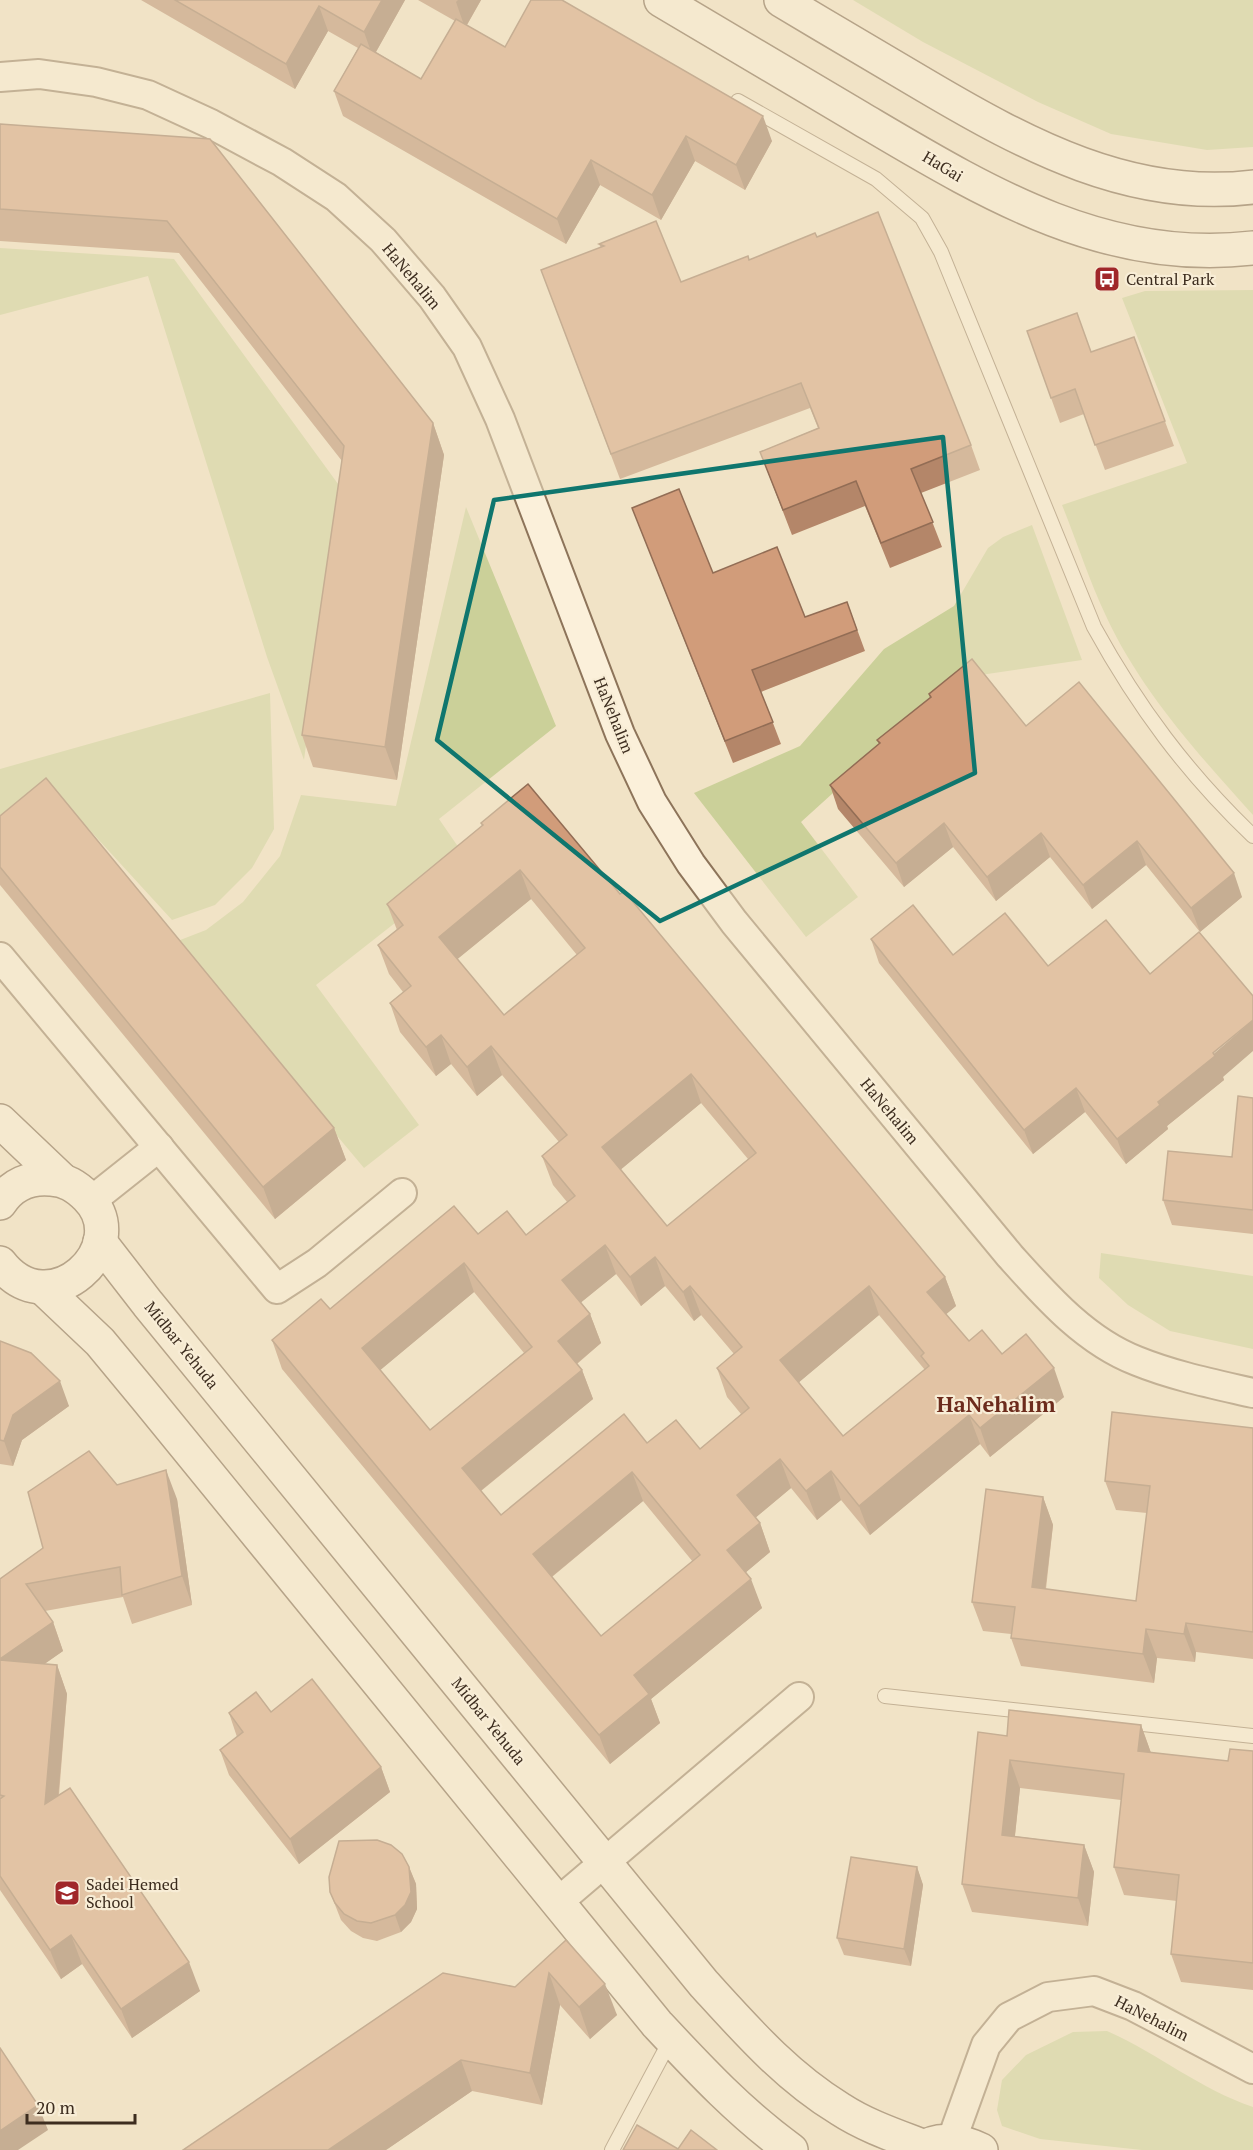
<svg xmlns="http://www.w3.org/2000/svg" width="1253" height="2150" viewBox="0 0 1253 2150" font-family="'PT Serif',serif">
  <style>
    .green { fill: #cbd099 }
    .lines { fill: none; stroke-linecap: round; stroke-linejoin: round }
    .lane-casing { stroke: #8d745a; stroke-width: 16 }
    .street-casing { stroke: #8d745a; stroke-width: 32 }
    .secondary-casing { stroke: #6f553d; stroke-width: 36 }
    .lane { stroke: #fbf0da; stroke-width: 14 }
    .street { stroke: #fbf0da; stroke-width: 28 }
    .secondary { stroke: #fbf0da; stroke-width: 33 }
    .wall { fill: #b48669; fill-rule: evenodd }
    .shaded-wall { fill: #926d55 }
    .building { fill: #d19c7a; stroke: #926d55; stroke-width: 1.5; fill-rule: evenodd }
    .marked { fill: none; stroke: #0f766e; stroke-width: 4.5; stroke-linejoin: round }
    .labels { text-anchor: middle; stroke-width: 4.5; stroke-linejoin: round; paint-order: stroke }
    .street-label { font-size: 16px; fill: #3d2d1f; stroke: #f8edd6 }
    .poi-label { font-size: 16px; fill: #3d2d1f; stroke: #f8edd6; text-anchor: start }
    .district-label { font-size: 22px; font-weight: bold; fill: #6c2b1c; stroke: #f8edd6 }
  </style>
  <rect width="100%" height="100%" fill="#f1e3c6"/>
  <g class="green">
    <path d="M853,0H1253V147L1207,150L1111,134L1038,102L923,42Z"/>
    <path d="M0,248L174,259L341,488L304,760L267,657L148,276L0,315Z"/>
    <path d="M1253,290V815C1199,755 1140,690 1106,616C1089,580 1077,542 1062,505L1187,463L1122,298L1145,291Z"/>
    <path d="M466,507L556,726L439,819L470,864L316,985L419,1125L364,1168L175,942L206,930L243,902L280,856L301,795L396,806Z"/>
    <path d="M1032,525L1082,660L960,678L801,822L858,897L806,937L694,793L800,746L884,649L954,606L988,548L1003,537Z"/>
    <path d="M270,693L274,829L252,868L215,905L172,920L54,791L0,834V769Z"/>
    <path d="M1101,1253L1253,1276V1349L1170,1331L1128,1305L1099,1278Z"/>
    <path d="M1107,2031C1157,2053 1200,2089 1253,2107V2150H1142L1040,2139L1002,2126L997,2110L1002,2080L1026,2055L1073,2032Z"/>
  </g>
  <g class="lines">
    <g class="lane-casing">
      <g id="lane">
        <path d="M738,101L876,179L922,218L941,252L1094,627C1138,707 1187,773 1253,836"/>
        <path d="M885,1696L1253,1736"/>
        <path d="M612,2150L671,2039"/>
      </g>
    </g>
    <g class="street-casing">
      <g id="street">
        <path d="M0,77L39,74L96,82L148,95L211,124L282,162L336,197L383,240L432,297L467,347L500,419L620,734L652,802L691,864L734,922L1010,1256C1046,1296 1085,1341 1137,1361C1174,1376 1214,1384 1253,1393"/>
        <path d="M0,957L277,1289L317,1263L402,1193"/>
        <path d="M91,1201L159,1147"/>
        <path d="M558,1902L799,1697"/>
        <path d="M951,2142L986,2045L1009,2017L1048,1997L1094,1991L1133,2006L1253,2069"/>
      </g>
    </g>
    <g class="secondary-casing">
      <g id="secondary">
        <path d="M661,0C728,39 794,79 860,118C982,190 1104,266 1253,248"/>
        <path d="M781,0C829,29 877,57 926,86C1026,145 1132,202 1253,187"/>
        <path d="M0,1121L61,1179"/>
        <path d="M0,1203C12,1184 30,1177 51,1179C66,1180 76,1186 87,1197C136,1246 50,1328 0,1263"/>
        <path d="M100,1242L148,1304L704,1984C746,2030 786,2076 840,2109C866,2126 896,2136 925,2147"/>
        <path d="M43,1288L100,1342L148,1400L657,2024C700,2070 740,2113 791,2150"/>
        <path d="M920,2150C938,2136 963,2141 981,2150"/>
      </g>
    </g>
    <use href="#lane" class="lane"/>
    <use href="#street" class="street"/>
    <use href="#secondary" class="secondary"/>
  </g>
  <g class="wall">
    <path d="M141,0H405L376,52L421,79L455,21L418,0H481L467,25L505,47L772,141L745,190L695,161L661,220L600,185L566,244L343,116L334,91L358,48L328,31L295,89Z"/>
    <path d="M0,124L210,139L433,423L444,455L397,780L313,767L302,735L342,461L179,253L0,241Z"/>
    <path d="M817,237L971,445L980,470L921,493L942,547L890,568L865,506L792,535L760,452L818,428L810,408L620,479L541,270L601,248L599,244L681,282Z"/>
    <path d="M1027,331L1091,352L1134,337L1174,446L1105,470L1084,414L1060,423Z"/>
    <path d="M632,508L713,573L805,617L847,602L865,651L761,692L781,744L733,763Z"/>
    <path d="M929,694L1026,726L1242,897L1200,932L1146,865L1092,909L1050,857L996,901L953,847L904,887L838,809L830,785L879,744L877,740L930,698Z"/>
    <path d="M0,816L334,1128L346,1160L275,1219L0,885Z"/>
    <path d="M481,823L945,1277L956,1306L946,1314L969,1341L1002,1354L1064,1397L990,1457L980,1444L870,1535L841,1500L817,1520L791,1488L755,1518L760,1523L770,1552L746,1572L762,1608L651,1699L660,1723L610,1764L282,1369L272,1340L330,1309L478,1234L526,1235L567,1202L553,1185L542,1156L559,1142L502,1075L477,1096L451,1064L436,1076L400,1032L390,1003L403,992L389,974L378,945L397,930L387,904L482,826ZM531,899L577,955L504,1015L457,959ZM701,1103L748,1159L667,1226L621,1169ZM616,1274L641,1306L665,1286L694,1321L701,1315L734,1354L717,1368L727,1397L741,1414L700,1449L647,1443L501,1515L481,1491L593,1399L582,1370L577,1364L601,1343L590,1314L581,1302ZM474,1292L524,1353L430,1430L380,1370ZM879,1315L925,1370L843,1436L799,1382ZM643,1501L693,1562L601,1636L552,1577Z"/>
    <path d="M871,939L953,955L1048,966L1223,1077L1224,1080L1167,1126L1168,1129L1126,1164L1085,1112L1033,1154L879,963Z"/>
    <path d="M1253,1098V1234L1172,1225L1163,1200L1232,1157Z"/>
    <path d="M0,1341L69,1406L22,1440L13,1466L0,1464Z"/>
    <path d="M1253,1428V1659L1196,1652L1195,1662L1157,1658L1154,1683L1021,1666L1011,1638V1634L983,1631L972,1602L1043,1497L1053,1525L1046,1589L1136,1601L1147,1513L1116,1510L1105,1481Z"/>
    <path d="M117,1485L177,1499L192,1605L132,1624L123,1597L45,1611L53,1622L63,1651L44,1664L57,1665L67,1694L59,1795L200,1991L132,2038L82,1964L61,1979L0,1890V1579L43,1548Z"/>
    <path d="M271,1712L381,1767L390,1792L299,1864L229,1775L220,1750L237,1737L229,1713Z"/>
    <path d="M1141,1725L1151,1753L1228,1761L1253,1751V1990L1181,1982L1171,1954L1177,1901L1124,1895L1114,1867L1121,1800L1020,1788L1015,1836L1084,1845L1094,1872L1088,1926L972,1912L962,1884L1007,1736Z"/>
    <path d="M409,1867L416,1884L417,1909L411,1922L401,1932L377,1941L363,1938L351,1931L341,1920L330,1892Z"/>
    <path d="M917,1867L923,1885L911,1966L844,1955L837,1938Z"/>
    <path d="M566,1940L617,2015L590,2039L560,2005L542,2105L472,2091L386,2150L515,1987Z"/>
  </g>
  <g class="shaded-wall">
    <path d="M382,0H405L373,57L364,32Z"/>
    <path d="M458,0H481L465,28L456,2Z"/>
    <path d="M319,6L328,31L295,89L286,64Z"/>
    <path d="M763,116L772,141L745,190L736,165Z"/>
    <path d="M686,136L695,161L661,220L652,195Z"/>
    <path d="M591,160L600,185L566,244L557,219Z"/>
    <path d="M433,423L444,455L397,780L385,747Z"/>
    <path d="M944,823L953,847L904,887L896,863Z"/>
    <path d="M1041,833L1050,857L996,901L987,877Z"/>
    <path d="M1137,841L1146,865L1092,909L1083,885Z"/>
    <path d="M520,870L531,899L449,966L439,937Z"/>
    <path d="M1234,873L1242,897L1200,932L1191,908Z"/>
    <path d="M1253,1020V1051L1223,1077L1224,1080L1167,1126L1168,1129L1126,1164L1117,1139L1158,1102Z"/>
    <path d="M441,1035L451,1064L436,1076L426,1047Z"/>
    <path d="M491,1046L502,1075L477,1096L467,1067Z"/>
    <path d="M691,1074L701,1103L613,1176L602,1147Z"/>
    <path d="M1076,1088L1085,1112L1033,1154L1024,1130Z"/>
    <path d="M334,1128L346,1160L275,1219L263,1187Z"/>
    <path d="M605,1245L616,1274L573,1309L562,1280Z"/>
    <path d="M655,1257L665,1286L641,1306L630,1277Z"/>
    <path d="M464,1263L474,1292L372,1377L362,1348Z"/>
    <path d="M945,1277L956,1306L938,1321L927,1292Z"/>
    <path d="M690,1286L701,1315L694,1321L683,1292Z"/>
    <path d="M869,1286L879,1315L791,1389L780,1360Z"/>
    <path d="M590,1314L601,1343L569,1370L558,1341Z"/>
    <path d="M1054,1368L1064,1397L990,1457L980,1428Z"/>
    <path d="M582,1370L593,1399L473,1497L462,1468Z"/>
    <path d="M60,1381L69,1406L22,1440L13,1466L4,1441L13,1415Z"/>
    <path d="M969,1415L980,1444L870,1535L859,1506Z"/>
    <path d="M780,1459L791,1488L748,1524L737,1495Z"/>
    <path d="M166,1470L177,1499L192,1605L182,1576Z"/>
    <path d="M831,1471L841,1500L817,1520L806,1491Z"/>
    <path d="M632,1472L643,1501L544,1583L533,1554Z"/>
    <path d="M1043,1497L1053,1525L1042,1616L1032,1587Z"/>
    <path d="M760,1523L770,1552L738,1579L727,1550Z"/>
    <path d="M751,1579L762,1608L651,1699L660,1723L610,1764L599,1735L634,1675Z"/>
    <path d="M53,1622L63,1651L9,1689L0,1659Z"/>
    <path d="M1186,1623L1196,1652L1195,1662L1184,1634Z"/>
    <path d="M1146,1629L1157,1658L1154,1683L1143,1654Z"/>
    <path d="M57,1665L67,1694L55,1833L45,1804Z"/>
    <path d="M1141,1725L1151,1753L1138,1751Z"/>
    <path d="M1010,1760L1020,1788L1012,1862L1002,1835Z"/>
    <path d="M381,1767L390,1792L299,1864L290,1839Z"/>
    <path d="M1084,1845L1094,1872L1088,1926L1078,1898Z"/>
    <path d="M409,1867L416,1884L417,1909L411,1922L401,1932L395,1915Z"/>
    <path d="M917,1867L923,1885L911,1966L904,1949Z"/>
    <path d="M71,1935L82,1964L61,1979L50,1950Z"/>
    <path d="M189,1962L200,1991L132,2038L121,2009Z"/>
    <path d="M549,1973L560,2005L542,2105L530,2073Z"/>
    <path d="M605,1984L617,2015L590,2039L579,2007Z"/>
    <path d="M461,2060L472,2091L386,2150H328Z"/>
    <path d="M38,2105L48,2130L18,2150H0V2131Z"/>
  </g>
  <g class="building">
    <path d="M175,0H382L364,32L319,6L286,64Z"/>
    <path d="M531,0H562L763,116L736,165L686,136L652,195L591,160L557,219L334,91L361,44L421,79L456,19L505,47Z"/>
    <path d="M0,124L210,139L433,423L385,747L302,735L344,446L167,221L0,209Z"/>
    <path d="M878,212L971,445L911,469L933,522L881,543L856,481L783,510L760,452L819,428L801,383L611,454L541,270L604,246L599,244L656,221L681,282L748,256L749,260L815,233L817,237Z"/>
    <path d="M1077,313L1091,352L1134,337L1165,421L1095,445L1075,389L1051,398L1027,331Z"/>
    <path d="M679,489L713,573L777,547L805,617L847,602L857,630L752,670L773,722L725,741L632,508Z"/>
    <path d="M972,659L1026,726L1079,682L1234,873L1191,908L1137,841L1083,885L1041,833L987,877L944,823L896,863L830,785L880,743L877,740L931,697L929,694Z"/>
    <path d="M46,778L334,1128L263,1187L0,867V816Z"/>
    <path d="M528,784L620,894L624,891L945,1277L927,1292L969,1341L982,1330L1002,1354L1026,1334L1054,1368L980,1428L969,1415L859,1506L831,1471L806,1491L780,1459L737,1495L760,1523L727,1550L751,1579L634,1675L649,1694L599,1735L272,1340L321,1299L330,1309L454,1206L478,1234L507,1211L526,1235L575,1196L542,1156L567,1135L491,1046L467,1067L441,1035L426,1047L390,1003L411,986L378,945L403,925L387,904L483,825L481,823ZM520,870L585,948L504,1015L439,937ZM691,1074L756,1153L667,1226L602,1147ZM605,1245L630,1277L655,1257L683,1292L690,1286L742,1347L717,1368L749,1408L700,1449L676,1420L647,1443L624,1414L501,1515L462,1468L582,1370L558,1341L590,1314L562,1280ZM464,1263L532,1347L430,1430L362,1348ZM869,1286L924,1353L921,1356L929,1366L843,1436L780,1360ZM632,1472L700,1555L601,1636L533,1554Z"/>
    <path d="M913,905L953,955L1005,913L1048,966L1106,920L1150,974L1199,932L1253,996V1020L1213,1053L1215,1056L1158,1102L1160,1105L1117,1139L1076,1088L1024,1130L871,939Z"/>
    <path d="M1238,1096L1253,1098V1210L1163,1200L1168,1151L1232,1157Z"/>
    <path d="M0,1341L31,1353L60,1381L13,1415L4,1441L0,1440Z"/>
    <path d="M1112,1412L1253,1428V1632L1186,1623L1184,1634L1146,1629L1143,1654L1011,1638L1015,1607L972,1602L986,1489L1043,1497L1032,1587L1136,1601L1150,1486L1105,1481Z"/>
    <path d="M89,1451L117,1485L166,1470L182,1576L122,1595L120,1567L26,1584L53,1622L0,1659V1579L43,1548L28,1492Z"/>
    <path d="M0,1660L57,1665L45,1804L70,1788L189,1962L121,2009L71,1935L50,1950L0,1876V1799L4,1796L0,1795Z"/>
    <path d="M312,1679L381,1767L290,1839L220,1750L243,1732L229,1713L256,1692L271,1712Z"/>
    <path d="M1009,1710L1141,1725L1138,1751L1228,1761L1230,1749L1253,1751V1963L1171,1954L1179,1875L1114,1867L1124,1774L1010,1760L1002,1835L1084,1845L1078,1898L962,1884L978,1732L1007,1736Z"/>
    <path d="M377,1840L391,1845L402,1854L409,1867L411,1892L405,1905L395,1915L371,1923L357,1921L344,1914L335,1903L330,1892L329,1877L339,1841Z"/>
    <path d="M851,1857L917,1867L904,1949L837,1938Z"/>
    <path d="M566,1940L605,1984L579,2007L549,1973L530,2073L461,2060L328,2150H183L443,1973L515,1987Z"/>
    <path d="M0,2048L38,2105L0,2131Z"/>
    <path d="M637,2125L678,2149L691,2130L717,2150H623Z"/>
  </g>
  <path d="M0 0H1253V2150H0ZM943,437L975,773L660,921L437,740L494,500Z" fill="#f1e3c6" fill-opacity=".55" fill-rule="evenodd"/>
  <path class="marked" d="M943,437L975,773L660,921L437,740L494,500Z"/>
  <defs>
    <g id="bus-square" transform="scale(1.35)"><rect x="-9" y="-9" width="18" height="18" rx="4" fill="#a0272a" stroke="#f8edd6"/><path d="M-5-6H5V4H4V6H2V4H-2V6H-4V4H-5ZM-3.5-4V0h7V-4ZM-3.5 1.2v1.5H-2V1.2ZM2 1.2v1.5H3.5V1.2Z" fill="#fff"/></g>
    <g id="school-square" transform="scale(1.35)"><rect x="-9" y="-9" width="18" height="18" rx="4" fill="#a0272a" stroke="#f8edd6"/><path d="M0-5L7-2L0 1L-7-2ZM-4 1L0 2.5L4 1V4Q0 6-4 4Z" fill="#fff"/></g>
  </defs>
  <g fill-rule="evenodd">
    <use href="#bus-square" x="1107" y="279"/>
    <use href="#school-square" x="67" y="1893"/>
  </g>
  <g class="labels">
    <g class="street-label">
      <text transform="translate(943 166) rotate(31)" y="6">HaGai</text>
      <text transform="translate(412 276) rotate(50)" y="6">HaNehalim</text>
      <text transform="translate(614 715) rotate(68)" y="6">HaNehalim</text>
      <text transform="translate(890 1111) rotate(50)" y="6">HaNehalim</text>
      <text transform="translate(182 1345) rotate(51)" y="6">Midbar Yehuda</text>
      <text transform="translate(489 1721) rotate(51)" y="6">Midbar Yehuda</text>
      <text transform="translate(1152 2018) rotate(27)" y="6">HaNehalim</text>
    </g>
    <g class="poi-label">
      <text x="1126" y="285">Central Park</text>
      <text x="86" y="1890">Sadei Hemed<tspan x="86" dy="18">School</tspan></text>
    </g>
    <g class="district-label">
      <text x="996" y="1412">HaNehalim</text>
    </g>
  </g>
  <path d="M27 2114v9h108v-9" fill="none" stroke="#3d2d1f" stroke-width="3"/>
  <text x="36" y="2114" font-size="18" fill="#3d2d1f" stroke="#f8edd6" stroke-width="4.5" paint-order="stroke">20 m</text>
</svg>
